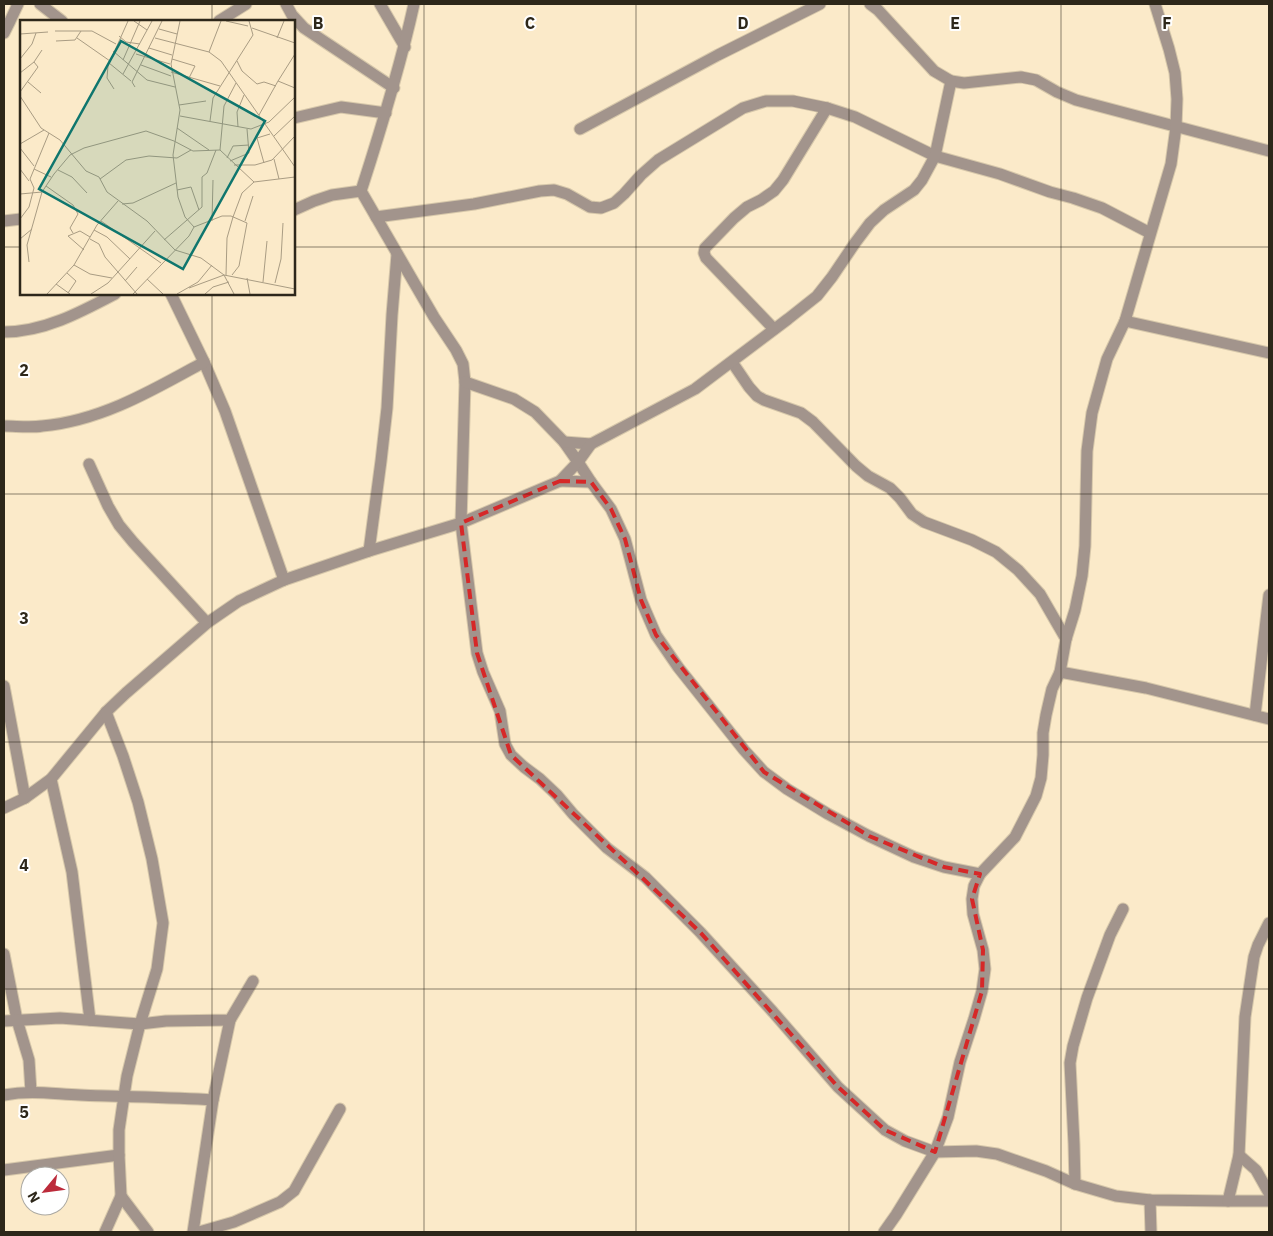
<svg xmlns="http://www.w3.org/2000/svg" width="1273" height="1236" viewBox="0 0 1273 1236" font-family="'IBM Plex Sans',sans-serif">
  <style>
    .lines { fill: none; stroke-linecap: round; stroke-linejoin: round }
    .street-casing { stroke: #d6c7aa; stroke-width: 13 }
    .street { stroke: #a2948c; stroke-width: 11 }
    .marked { fill: none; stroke: #d62828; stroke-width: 4; stroke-dasharray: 10 6; stroke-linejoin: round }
    .grid { fill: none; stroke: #2d271a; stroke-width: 1; stroke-opacity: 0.55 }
    .inset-road { fill: none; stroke: #a99c83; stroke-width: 1 }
    .view { fill: #0f766e; fill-opacity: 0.15; stroke: #0f766e; stroke-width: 2.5 }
    .inset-edge { fill: none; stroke: #2d271a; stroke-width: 2.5 }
    .grid-label { font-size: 16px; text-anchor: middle; font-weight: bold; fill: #2d271a; stroke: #fff; stroke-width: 4; stroke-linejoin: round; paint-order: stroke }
  </style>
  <rect width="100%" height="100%" fill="#fbeac9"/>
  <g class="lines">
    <g class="street-casing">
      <g id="street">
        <path d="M40,4L62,21"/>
        <path d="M286,4L292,15L304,28L394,88"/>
        <path d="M380,4L405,47"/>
        <path d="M414,4C400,68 381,129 361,191L434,317L456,350L463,364L465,382L461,523L477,653L483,672L500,711L505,744L511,755L524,767L540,779L557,795L573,814L607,848L645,877L700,932L773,1012L838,1087L885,1130L905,1141L935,1152L976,1151L997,1154L1046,1171L1075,1184L1116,1196L1150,1200L1228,1201H1269"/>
        <path d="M870,4L878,10L934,71L951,81L964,83L1021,77L1036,80L1057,92L1076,100L1269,151"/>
        <path d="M219,21L246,4"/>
        <path d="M4,33L10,21L18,4"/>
        <path d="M294,118L341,107L386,113"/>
        <path d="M580,129L718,55L820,4"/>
        <path d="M294,210L314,201L332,195L361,191"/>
        <path d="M376,217L474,204L540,191L554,190L567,194L590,207L601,208L614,203L624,194L641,175L658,160L743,108L766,101H793L827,108L855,117L935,156L1000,174L1050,192L1073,198L1102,208L1150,233"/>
        <path d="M4,221L21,219"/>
        <path d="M171,294L204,362L225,411L284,580"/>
        <path d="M1125,321L1269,353"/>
        <path d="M774,329L706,258L704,253L705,248L734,218L747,207L761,200L774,191L783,180L827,108"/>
        <path d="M4,332C44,332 81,312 115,294"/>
        <path d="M732,362L749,387L757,396L764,400L801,413L813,422L856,466L868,476L890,488L900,498L912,514L924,522L972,540L996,552L1018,570L1040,594L1066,639"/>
        <path d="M465,382L514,399L535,412L564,442L578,462L591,482L611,509L625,539L641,600L656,635L678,667L744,750L764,772L787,789L828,814L869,836L914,857L944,867L980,874"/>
        <path d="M4,426C16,426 30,428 42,426C101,421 153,390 204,362"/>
        <path d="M564,442L591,444"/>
        <path d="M89,464L108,506L119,525L133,542L207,623"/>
        <path d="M560,481L591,482"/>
        <path d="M369,551L381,461L387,408L392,315L397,254"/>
        <path d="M1060,672L1146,688L1269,719"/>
        <path d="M4,686L25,798"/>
        <path d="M1255,715L1269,595"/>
        <path d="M51,779L72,872L90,1020"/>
        <path d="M4,808L25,798L51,779L106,712L126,693L207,623L239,601L284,580L369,551L461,523L560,481L578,462L591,444L695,389L788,319L817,296L832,277L855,243L870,223L884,210L914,190L922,180L935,156L951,81"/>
        <path d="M4,954L17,1020L29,1060L31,1092"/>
        <path d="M4,1021L60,1018L140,1024L166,1021L230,1020L253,981"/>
        <path d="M4,1095C31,1090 53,1094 80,1095C124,1097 169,1097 213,1100"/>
        <path d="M1239,1155L1256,1170L1269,1193"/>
        <path d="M4,1170L119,1155"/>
        <path d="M1075,1184L1074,1144L1070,1063L1073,1046L1087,998L1110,935L1123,909"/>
        <path d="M121,1196L148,1232"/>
        <path d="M1150,1200L1151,1232"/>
        <path d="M1228,1201L1239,1155L1245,1017L1254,957L1258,945L1269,923"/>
        <path d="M105,1232L121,1196L119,1155V1130L124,1096L127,1076L140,1024L157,969L163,923L152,859L138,802L123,756L106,712"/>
        <path d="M193,1232L213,1100L230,1020"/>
        <path d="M199,1232L234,1222L280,1202L294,1191L340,1109"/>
        <path d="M884,1232L896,1215L935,1152L948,1117L960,1062L974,1019L982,991L985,969L983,950L973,914L972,899L974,886L980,874L1015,837L1036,796L1041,778L1043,755V733L1046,715L1052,689L1060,672L1066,639L1075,610L1082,576L1085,546L1087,451L1092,413L1107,359L1125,321L1171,164L1176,127L1177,99L1175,73L1169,49L1155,4"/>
      </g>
    </g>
    <use href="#street" class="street"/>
  </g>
  <path class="marked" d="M560,481L591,482L611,509L625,539L641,600L656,635L764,772L869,836L944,867L980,874L972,899L983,950L982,991L935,1152L885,1130L838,1087L700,932L511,755L477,653L461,523Z"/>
  <path class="grid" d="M212,4V21M424,4V1232M636,4V1232M849,4V1232M1061,4V1232M4,247H21M294,247H1269M212,294V1232M4,494H1269M4,742H1269M4,989H1269"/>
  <g transform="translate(20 20)">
    <rect width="275" height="275" fill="#fbeac9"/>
    <path class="inset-road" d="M114,1L127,10M160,1L151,44L160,90L153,135L158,177L165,197L174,207M206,1L228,6M232,8L275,23M139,9L157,14M35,11H72L96,24M0,14L28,12M99,16L106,22L120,24M57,18L90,41M135,18L189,32L201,41L275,147M257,18L264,1M36,21L55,20L61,11M129,28L152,35M93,31L127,60L155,67M189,32L201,1M116,34L150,44M0,39L12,24L16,13M152,39L175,46L169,58M103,40L120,1M217,41L222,51L237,64L244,62L256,66M89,43L111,61M121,45L151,56M151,52L200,66M0,53L14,42L22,30M103,54L132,1M258,61L275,34M8,62L21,73M115,67L112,62L142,1M94,69L87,58L88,46L108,1M0,72L18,47L14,42M0,76L21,108L40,120L66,151L79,157L87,172L127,201L155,230L181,238L204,255L275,269M159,85L186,81M239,95L258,61L275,68M160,96L231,109L249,102L275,77M190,101L193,78L233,15L229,1M218,107L217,92L224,75M157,108L189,130M254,116L275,96M0,124L24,110M0,128L14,146M200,130L204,86L216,63M207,138L213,126L229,125M254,139L259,159M210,141L229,133L227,109M244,143L237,118L250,114M214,145H235L252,140L275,116M0,149L9,161M14,149L31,157M38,150L52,157L67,173M80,159L106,140L129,136L157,138L171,130M26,166L53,185L58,194L50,208L53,213M157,170L171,167L179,190M0,174L22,172M102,184L113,183L156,163M0,199L9,187L14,168L10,159L29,113M81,201L141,243M192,201L193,160M225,201L233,176M74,210L87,217L110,239M0,219L12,209M70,219L79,224L85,237L117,274M144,220L182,187V157L187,153L196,130M64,230L48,216L60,211L70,217M9,242L7,225L22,172L34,154L50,135L64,128L126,111L154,121L173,131L200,130L234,162L275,157M54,245L70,254L92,258M47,253L56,261L48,273M206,255L207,218L213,197L222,173L234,162M227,258L230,274M127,259L143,274M105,261L117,247M243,262L247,221M255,263L261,239L263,203M36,264L50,274M169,268L204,255L214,274M27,274L54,245L77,205L98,181M71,274L88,263L135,211M113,274L169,216L174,207L202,196H211L227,203L219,246L212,255M157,274L178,262L192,245M185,274L193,267L209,262"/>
    <path class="view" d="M101,21L245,101L163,249L19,169Z"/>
    <rect width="275" height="275" class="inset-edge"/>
  </g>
  <g class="grid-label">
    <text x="318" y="29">B</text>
    <text x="530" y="29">C</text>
    <text x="743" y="29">D</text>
    <text x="955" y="29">E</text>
    <text x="1167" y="29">F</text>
    <text x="24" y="376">2</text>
    <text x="24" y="624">3</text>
    <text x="24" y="871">4</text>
    <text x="24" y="1118">5</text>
  </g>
  <rect width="1273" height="1236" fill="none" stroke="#2d271a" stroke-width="10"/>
  <g transform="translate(45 1191) rotate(241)"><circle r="24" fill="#ffffff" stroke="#aba9a3"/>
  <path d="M0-4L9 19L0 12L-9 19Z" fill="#bc2b3b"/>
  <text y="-8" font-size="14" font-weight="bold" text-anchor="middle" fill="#2d271a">N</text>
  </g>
</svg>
